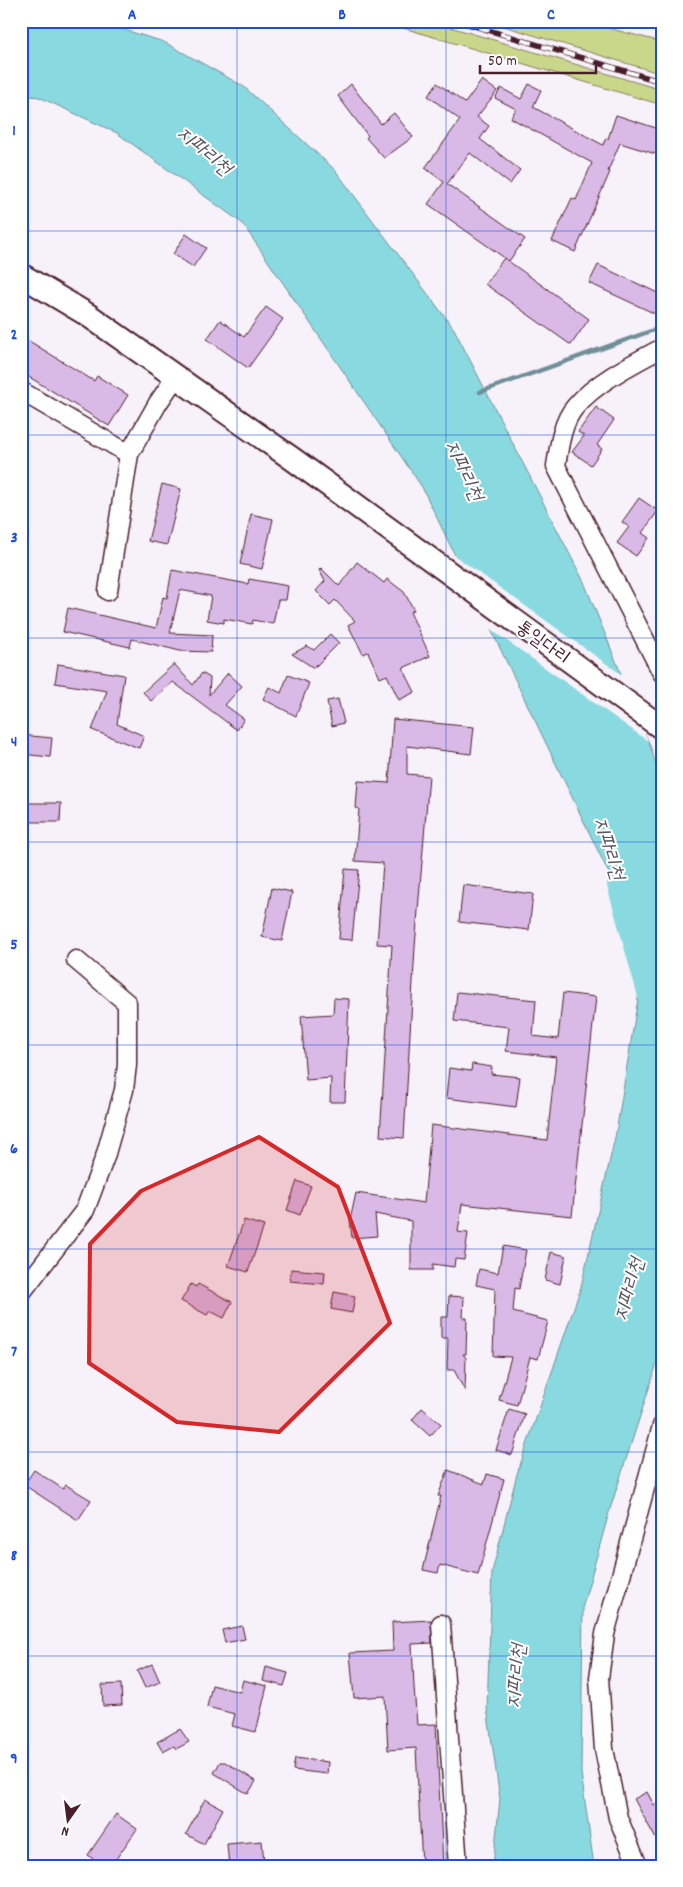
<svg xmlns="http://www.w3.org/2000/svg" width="683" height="1887" viewBox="0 0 683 1887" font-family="Dekko,'Poor Story',sans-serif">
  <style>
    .green { fill: #c9d78b; stroke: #8a7b5b }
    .water { fill: #89dae0; stroke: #708f98 }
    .pier { fill: #f7f1fa }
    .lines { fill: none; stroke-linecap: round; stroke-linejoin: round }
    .stream { stroke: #708f98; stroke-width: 4.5 }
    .river { stroke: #89dae0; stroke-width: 28 }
    .building { fill: #d9bae7; stroke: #4a1f2b }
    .minor-casing { stroke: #4a1f2b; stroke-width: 21 }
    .major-casing { stroke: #4a1f2b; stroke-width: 26 }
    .minor { stroke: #fff; stroke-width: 18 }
    .major { stroke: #fff; stroke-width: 22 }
    .rail-casing { stroke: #4a1f2b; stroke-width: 5.5 }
    .rail { stroke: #fff; stroke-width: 4; stroke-dasharray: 11; stroke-linecap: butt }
    .marked { fill: #d62828; fill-opacity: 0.2; stroke: #d62828; stroke-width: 4; stroke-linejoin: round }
    .grid { fill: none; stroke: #1d4ed8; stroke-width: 1; stroke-opacity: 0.55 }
    .labels { text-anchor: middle; stroke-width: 4; stroke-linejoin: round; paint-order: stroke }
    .street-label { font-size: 19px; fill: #4a1f2b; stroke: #fff }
    .water-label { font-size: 20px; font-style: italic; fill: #5d5761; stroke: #fff }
    .neatline { fill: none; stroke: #1d4ed8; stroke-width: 2 }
    .grid-label { font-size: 16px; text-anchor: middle; font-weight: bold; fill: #1d4ed8 }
  </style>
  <rect width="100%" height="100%" fill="#f7f1fa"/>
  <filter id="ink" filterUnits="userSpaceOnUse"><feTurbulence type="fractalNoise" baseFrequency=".02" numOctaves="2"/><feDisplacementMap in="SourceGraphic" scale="10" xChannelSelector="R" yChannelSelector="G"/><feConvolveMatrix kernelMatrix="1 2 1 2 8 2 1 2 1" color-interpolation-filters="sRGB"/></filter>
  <g filter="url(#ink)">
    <g class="green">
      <path d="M380,21H430L662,90V105Z"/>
      <path d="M487,21H581L654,40L662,42V74Z"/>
    </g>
    <path class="water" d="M21,21H95L164,42L243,86L335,170L454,329L584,582L651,748L662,786V1348L610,1509L583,1605L581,1773L594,1866H493L500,1799L487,1708L492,1572L517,1474L581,1287L616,1133L646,950L422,487L242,223L117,133L39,97L21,95Z"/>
    <path class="pier" d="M451,553L625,677L648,741L486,626Z"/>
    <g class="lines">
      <path class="stream" d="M480,392L662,327"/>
      <path class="river" d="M621,884L653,999"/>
    </g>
    <g class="building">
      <path d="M482,80L497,91L477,117L489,126L480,139L520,170L510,184L470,153L447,184L525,239L509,261L428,204L444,182L425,168L460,120L428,96L437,83L465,103Z"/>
      <path d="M351,84L381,124L394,113L413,137L384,158L366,138L368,136L338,96Z"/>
      <path d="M529,84L541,90L533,107L603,145L606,138L608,139L616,115L662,130V156L620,143L608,171L610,172L575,252L552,241L572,198L576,200L592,163L511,118L516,109L495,98L501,88L521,99Z"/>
      <path d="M186,234L206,248L193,267L173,254Z"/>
      <path d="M504,258L589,319L571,345L485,284Z"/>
      <path d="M598,265L662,295V317L589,283Z"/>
      <path d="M266,307L283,319L248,368L207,339L220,320L244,337Z"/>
      <path d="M21,336L94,381L97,376L128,395L109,426L21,372Z"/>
      <path d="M596,407L614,420L597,445L602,449L591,465L572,452L584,436L578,432Z"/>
      <path d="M162,484L181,489L167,545L148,541Z"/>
      <path d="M639,498L658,511L642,533L649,538L636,556L617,543L629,527L622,522Z"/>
      <path d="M251,514L273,519L262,569L240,564Z"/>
      <path d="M357,562L384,583L387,579L404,592L414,610L410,612L430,656L403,668L415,692L399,700L387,675L380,678L368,652L363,654L348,625L355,621L335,600L330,605L316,591L325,581L319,570L321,568L339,586Z"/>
      <path d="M172,570L248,584L249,579L288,586L286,600H278L273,624L253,620L252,624L224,619V623L207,620L211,596L180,590L170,633L212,635L211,652L180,651L132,639L130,647L63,632L68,608L156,628L163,597L167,598Z"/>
      <path d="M330,634L339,643L316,666V664L314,668L292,654L307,646L314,650Z"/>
      <path d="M58,664L124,675L117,724L144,736L139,748L92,730L107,691L55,683Z"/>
      <path d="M174,664L193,685L202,673L210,678L209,695L228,673L242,686L225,705L244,719L237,730L173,682L151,701L143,692Z"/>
      <path d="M288,675L309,683L296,716L263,699L269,687L281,693Z"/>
      <path d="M338,699L344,723L332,726L327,701Z"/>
      <path d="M393,719L474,727L471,754L407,746V774L429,776L415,947L404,1138L380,1136L392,945L377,944L383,863L355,861L359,809L356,808L358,781L389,783Z"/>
      <path d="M21,735L52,738L50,757L21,754Z"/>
      <path d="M26,803H61L60,822H26Z"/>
      <path d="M345,869L359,870L352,940L339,939Z"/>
      <path d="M463,885L533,894L529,930L459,922Z"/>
      <path d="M272,888L292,892L282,941L262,937Z"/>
      <path d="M457,992L536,1000L533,1036L558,1039L563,993L596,997L572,1216L462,1204L458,1232L468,1233L464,1260L455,1259L454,1267L433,1264V1270H411V1221L375,1214L377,1236L352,1238L350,1220L356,1193L424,1203L431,1125L547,1140L556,1057L506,1051L509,1027L454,1021Z"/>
      <path d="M334,998L349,999L345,1102H330L331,1078L306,1080L301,1016L333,1014Z"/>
      <path d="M472,1064L492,1067L491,1074L520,1077L516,1107L446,1098L449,1068L471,1071Z"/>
      <path d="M297,1181L311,1186L300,1215L287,1210Z"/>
      <path d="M244,1220L264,1226L248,1272L228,1266Z"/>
      <path d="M503,1246L526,1250L519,1289L515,1288L513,1312L548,1321L538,1359L530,1357L517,1405L499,1400L511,1357L493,1356L495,1289L476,1285L479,1269L498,1273Z"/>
      <path d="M551,1252L566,1256L560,1284L545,1280Z"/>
      <path d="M291,1269L325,1272L324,1284L290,1281Z"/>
      <path d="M191,1284L196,1287L198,1284L232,1302L224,1318L210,1311L207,1315L181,1301Z"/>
      <path d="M334,1292L355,1296L352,1313L331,1309Z"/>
      <path d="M449,1296L464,1297L463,1318H467L466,1354H463L466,1358L465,1391L454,1370H447L448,1338H441V1317H448Z"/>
      <path d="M422,1408L441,1424L430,1436L412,1420Z"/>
      <path d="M509,1409L525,1414L512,1455L496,1450Z"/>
      <path d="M34,1470L63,1489L66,1485L91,1500L78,1520L24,1485Z"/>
      <path d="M448,1470L484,1484L487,1474L504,1479L478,1575L440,1565L438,1573L423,1570L441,1496H438Z"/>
      <path d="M431,1620L432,1643L412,1644L414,1687L417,1725L436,1724L443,1866H422L416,1748L388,1750L385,1696L354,1698L350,1653L393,1651L392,1622Z"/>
      <path d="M242,1626L245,1639L225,1643L222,1630Z"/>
      <path d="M152,1664L160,1682L145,1688L137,1671Z"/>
      <path d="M266,1667L288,1673L284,1686L263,1681Z"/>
      <path d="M243,1680L267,1686L256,1732L232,1726L235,1714L207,1707L212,1685L240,1692Z"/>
      <path d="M121,1684L122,1705L103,1706L102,1685Z"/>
      <path d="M180,1729L189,1742L176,1749L174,1746L163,1752L157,1742Z"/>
      <path d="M295,1758L328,1762L327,1774L293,1770Z"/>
      <path d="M220,1762H225L256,1781L248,1794L214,1773Z"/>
      <path d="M647,1792L654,1805L662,1800V1850L634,1799Z"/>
      <path d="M205,1799L223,1809L204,1844L186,1834Z"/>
      <path d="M116,1814L137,1829L111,1866H102L88,1855Z"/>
      <path d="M262,1841L264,1863L229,1866L227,1844Z"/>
    </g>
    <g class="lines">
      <g class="minor-casing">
        <g id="minor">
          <path d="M662,348C634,363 596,382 575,407C562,422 559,447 556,466L662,673"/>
          <path d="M21,391L129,454"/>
          <path d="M108,591L129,454L158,403L175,378"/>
          <path d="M21,1293L85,1210L105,1157L124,1090L127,1065V1003L76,960"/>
          <path d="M441,1624L458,1866"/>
          <path d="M638,1866L618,1818L604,1749L599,1678L605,1634L662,1426"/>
        </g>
      </g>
      <g class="major-casing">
        <path id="major" d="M21,275L88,315L294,460L662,728"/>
      </g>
      <use href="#minor" class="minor"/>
      <use href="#major" class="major"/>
      <g class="rail-casing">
        <path id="rail" d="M458,21L662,82"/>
      </g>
      <use href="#rail" class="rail"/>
    </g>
  </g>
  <path class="marked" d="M259,1137L338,1187L390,1323L279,1432L177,1422L89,1363L90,1244L141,1191Z"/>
  <path class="grid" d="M237,21V1866M446,21V1866M21,231H662M21,435H662M21,638H662M21,842H662M21,1045H662M21,1249H662M21,1452H662M21,1656H662"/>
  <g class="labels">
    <g class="street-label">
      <text transform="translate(544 641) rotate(36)" y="7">통일다리</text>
    </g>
    <g class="water-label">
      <text transform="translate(205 150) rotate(40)" y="7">지파리천</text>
      <text transform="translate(465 470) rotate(65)" y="7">지파리천</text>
      <text transform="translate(610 848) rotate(73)" y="7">지파리천</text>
      <text transform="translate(628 1289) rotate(-74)" y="7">지파리천</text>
      <text transform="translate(515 1676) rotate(-85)" y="7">지파리천</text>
    </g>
  </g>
  <rect width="683" height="1887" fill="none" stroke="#fff" stroke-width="55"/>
  <g transform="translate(68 1820) rotate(194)" stroke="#ffffff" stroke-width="4" paint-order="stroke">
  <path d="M0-4L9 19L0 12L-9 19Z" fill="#4a1f2b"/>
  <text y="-8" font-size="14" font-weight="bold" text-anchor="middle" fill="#4a1f2b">N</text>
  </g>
  <path d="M480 65v8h116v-8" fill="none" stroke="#4a1f2b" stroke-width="2.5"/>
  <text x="488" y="65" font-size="15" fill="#4a1f2b" stroke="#ffffff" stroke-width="4" paint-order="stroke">50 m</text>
  <rect x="28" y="28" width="628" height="1832" class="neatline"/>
  <g class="grid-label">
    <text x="132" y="19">A</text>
    <text x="342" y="19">B</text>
    <text x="551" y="19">C</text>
    <text x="14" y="135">1</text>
    <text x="14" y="339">2</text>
    <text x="14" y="542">3</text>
    <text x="14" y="746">4</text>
    <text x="14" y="949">5</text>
    <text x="14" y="1153">6</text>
    <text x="14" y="1356">7</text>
    <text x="14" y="1560">8</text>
    <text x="14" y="1763">9</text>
  </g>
</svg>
